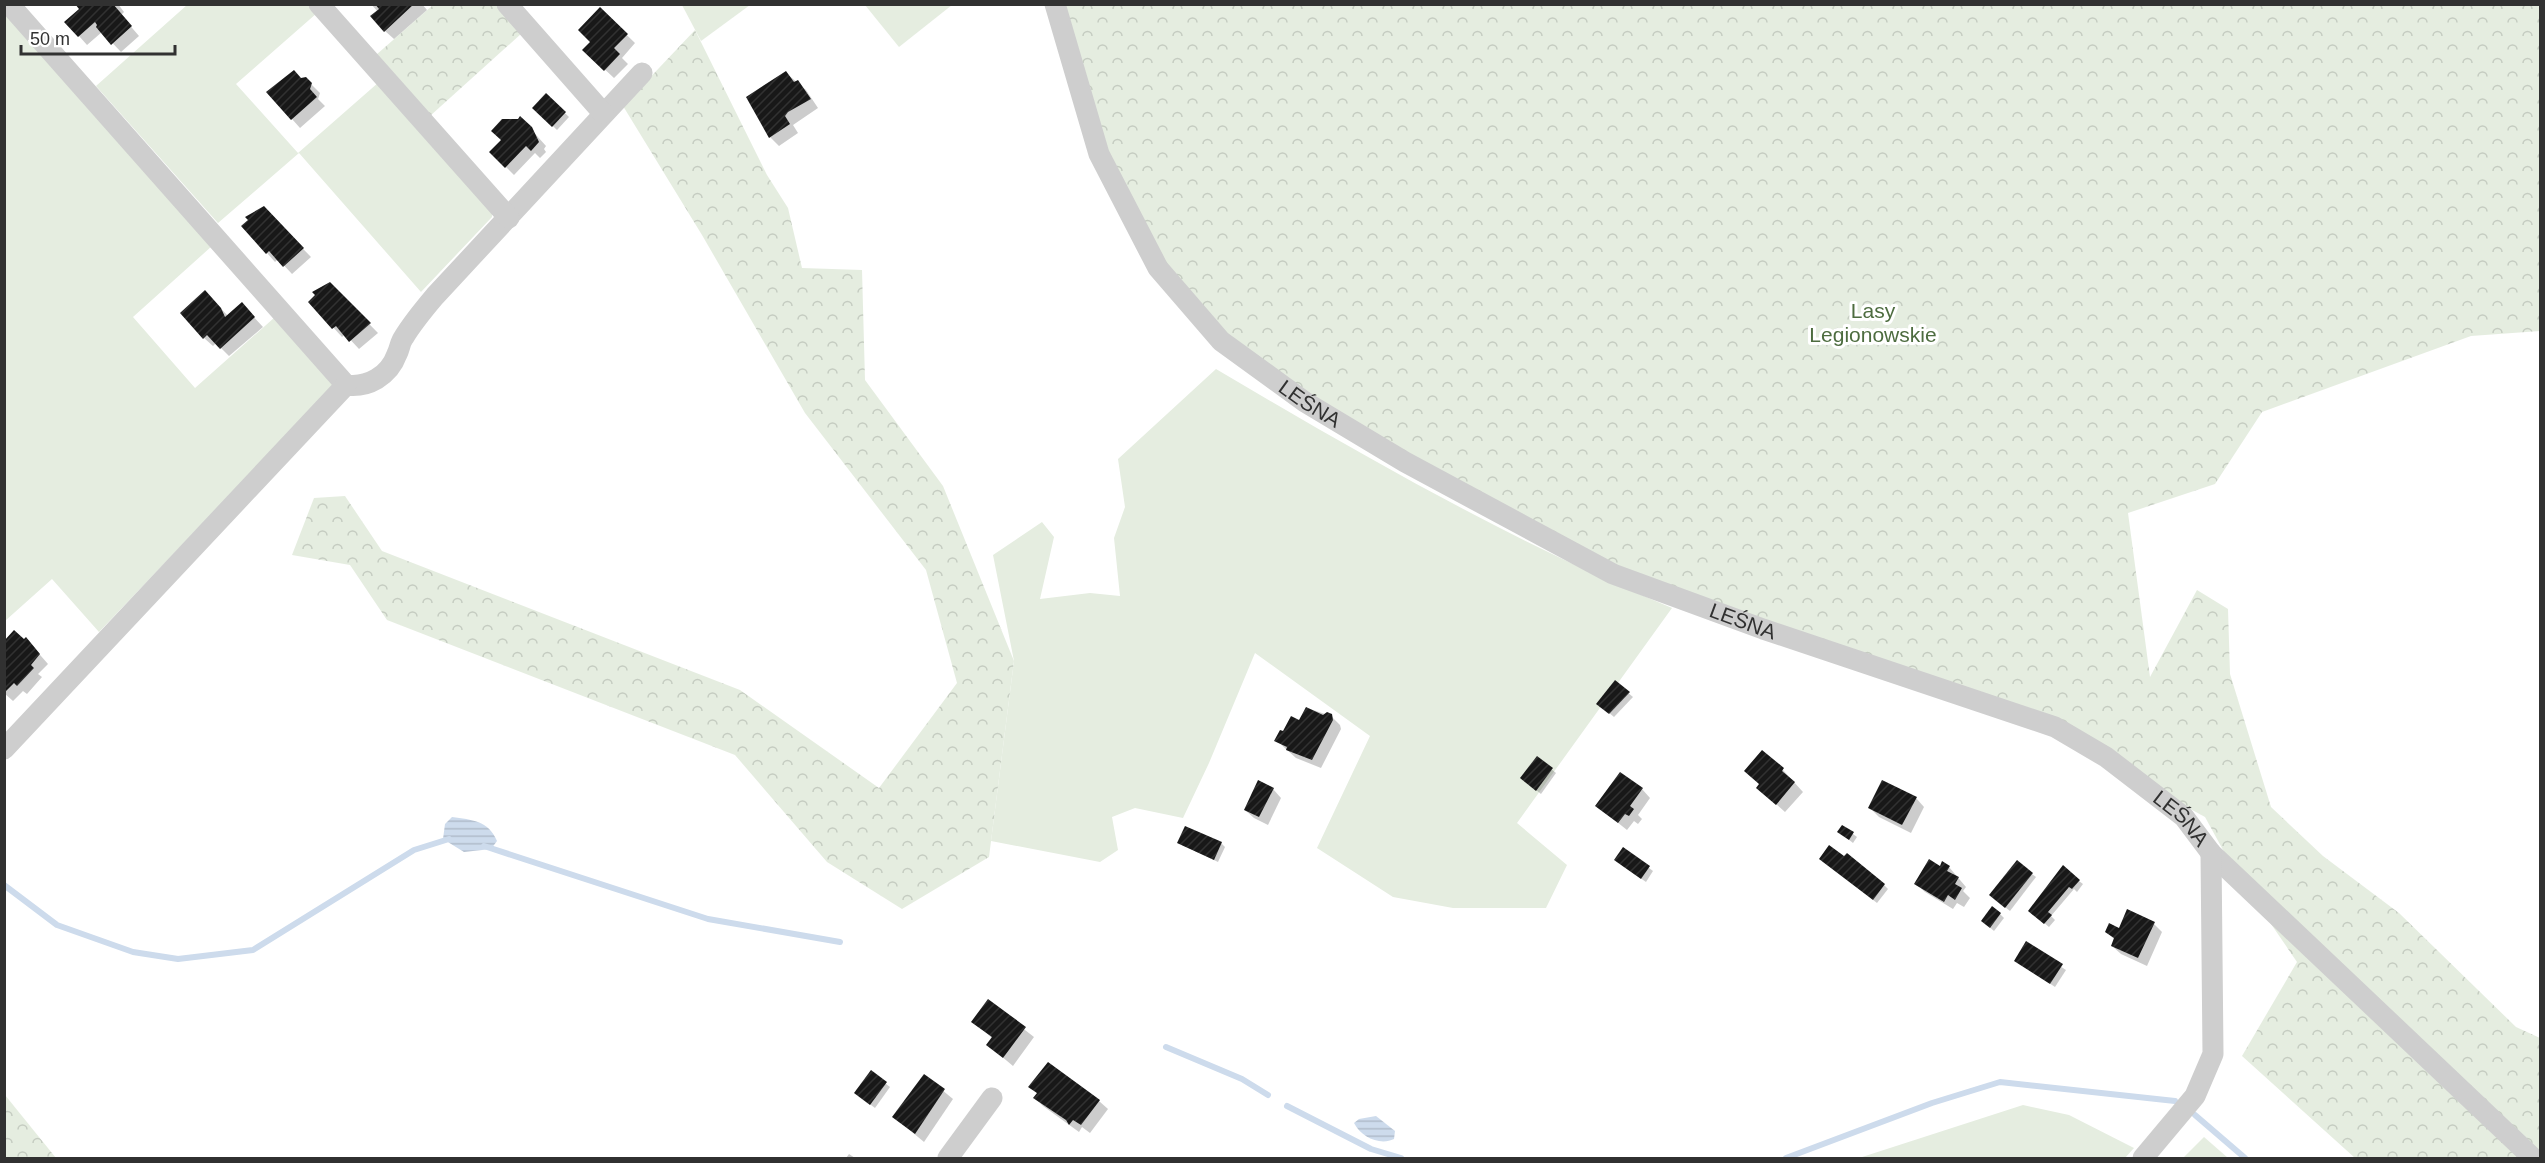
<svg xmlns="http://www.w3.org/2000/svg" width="2545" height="1163" viewBox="0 0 2545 1163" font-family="Helvetica,sans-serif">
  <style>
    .grass { fill: #e5ede0 }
    .forest { fill: url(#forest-crowns) }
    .water { fill: url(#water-rules) }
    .shadow { fill: #0003 }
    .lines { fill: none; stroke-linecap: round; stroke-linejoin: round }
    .stream { stroke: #cddbec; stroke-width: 6 }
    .building { fill: url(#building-hatch) }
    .street { stroke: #cecece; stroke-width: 21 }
    .labels { text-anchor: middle; stroke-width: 6; stroke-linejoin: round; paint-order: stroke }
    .park-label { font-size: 21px; fill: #4d6c3f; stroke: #fff }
    .street-label { font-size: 21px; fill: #313131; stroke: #fff }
  </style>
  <defs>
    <pattern id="forest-crowns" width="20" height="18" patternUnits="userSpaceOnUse" patternTransform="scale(1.5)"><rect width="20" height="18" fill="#e5ede0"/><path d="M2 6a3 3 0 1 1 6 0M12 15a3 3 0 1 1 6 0" fill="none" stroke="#c5ccc1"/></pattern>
    <pattern id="water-rules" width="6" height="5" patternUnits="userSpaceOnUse" patternTransform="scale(1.5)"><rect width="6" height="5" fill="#cddbec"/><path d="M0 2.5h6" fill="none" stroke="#b0bccb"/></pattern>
    <pattern id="building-hatch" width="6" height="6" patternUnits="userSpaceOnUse" patternTransform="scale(1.5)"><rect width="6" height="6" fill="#181818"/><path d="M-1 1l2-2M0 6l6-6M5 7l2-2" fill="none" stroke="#313131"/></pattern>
  </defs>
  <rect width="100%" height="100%" fill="#fff"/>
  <g class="grass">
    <path d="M187,5H309L317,13L236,84L298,153L379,82L492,211V217L421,292L299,153L218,223L96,86Z"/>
    <path d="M682,5H750L701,41Z"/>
    <path d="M865,5H952L899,47Z"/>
    <path d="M4,10L212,246L133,317L195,388L275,317L335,384L99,632L52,579L5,621Z"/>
    <path d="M1216,369C1365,457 1513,542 1672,608L1517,823L1567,865L1546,908H1453L1393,897L1317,848L1370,736L1255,653L1209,763L1183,818L1135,808L1112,817L1118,850L1100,862L991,841L1014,661L993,555L1042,522L1054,537L1040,599L1090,593L1120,596L1114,538L1125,507L1118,459Z"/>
    <path d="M2023,1105L2069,1115L2134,1148L2125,1158H1859Z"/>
    <path d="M2204,1137L2228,1158H2183Z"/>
  </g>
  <g class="forest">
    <path d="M433,5H497L522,33L430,116L376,55Z"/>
    <path d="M1063,5H2540V331L2471,336L2262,412L2215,484L2128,513L2150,677L2197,590L2228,609L2230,674L2271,807L2323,856L2399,913L2516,1027L2540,1038V1158H2355L2242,1056L2297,962L2234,870L2205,817L2063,739L1599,558L1308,398L1224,334L1164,267L1098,142Z"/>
    <path d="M695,30L767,175L788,208L802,268L862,270L865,380L943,486L1014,661L989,857L902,909L827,862L735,755L387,620L350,565L292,555L314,498L345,496L382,551L740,690L879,788L957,683L926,570L805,413L702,235L623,106Z"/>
    <path d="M5,1095L56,1158H5Z"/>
  </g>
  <g class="water">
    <path d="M452,817C472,820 488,820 497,841L491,849L464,852L443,839L445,824Z"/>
    <path d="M1376,1116L1395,1131L1394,1139C1380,1146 1361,1137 1354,1123L1359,1119Z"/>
  </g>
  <g class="shadow">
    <path d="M77,4H118L124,12L121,15L139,36L121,52L102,32L87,45L79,36L81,9Z"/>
    <path d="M371,4H422L427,10L394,39L385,31L378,12Z"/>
    <path d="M600,9L635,43L622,58L628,64L614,78L584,50L592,42Z"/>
    <path d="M786,73L806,90L818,108L793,125L798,133L779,146L770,137L748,98Z"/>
    <path d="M301,79H306L320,93L318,99L325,106L300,128L292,119Z"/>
    <path d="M546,95L569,117L557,130L534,108Z"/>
    <path d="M529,127L546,146L544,149L546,152L540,158L535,153L514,175L491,152Z"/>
    <path d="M263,208L311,257L292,274L278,259L275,262L267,253Z"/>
    <path d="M330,284L378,333L359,349L345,334L342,337L310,302Z"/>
    <path d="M214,301L228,316L250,313L263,327L229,356L216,343L213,346L204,338Z"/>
    <path d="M4,643L34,648L48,664L38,674L42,677L27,694L23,691L13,701L4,693Z"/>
    <path d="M1615,682L1633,697L1614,717L1602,707Z"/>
    <path d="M1307,708L1331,716L1340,725L1341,729L1321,768L1296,758L1276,740L1300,722Z"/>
    <path d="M1762,752L1783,770L1803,792L1785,812L1758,788L1761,785Z"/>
    <path d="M1538,758L1556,773L1541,794L1526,782Z"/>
    <path d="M1273,789L1281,798L1268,825L1254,818L1245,810Z"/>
    <path d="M1642,789L1650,798L1638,815L1642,819L1638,824L1634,821L1627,830L1597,806Z"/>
    <path d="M1916,798L1924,807L1911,833L1879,817L1870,808Z"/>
    <path d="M1839,832L1853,834L1857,837L1853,843Z"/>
    <path d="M1178,843H1221L1225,847L1218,862Z"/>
    <path d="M1624,849L1653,871L1646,882L1620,864Z"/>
    <path d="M1825,862L1884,885L1888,889L1877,903Z"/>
    <path d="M1949,867L1966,887L1963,891L1970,898L1964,907L1957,903L1953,909L1925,892L1916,884Z"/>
    <path d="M2032,874L2036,877L2010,911L1995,899Z"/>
    <path d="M2079,881L2083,884L2077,892L2074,889L2051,916L2055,920L2049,927L2030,911Z"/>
    <path d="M2000,914L2004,918L1994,931L1987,925Z"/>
    <path d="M2154,924L2162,932L2147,966L2121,954L2112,946L2115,940L2107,932Z"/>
    <path d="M2026,944L2066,970L2055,987L2016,961Z"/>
    <path d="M988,1001L1034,1037L1013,1066L988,1045L993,1039L973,1021Z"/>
    <path d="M871,1072L890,1087L875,1108L859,1096Z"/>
    <path d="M925,1076L953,1099L924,1142L894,1117Z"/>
    <path d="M1030,1087L1099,1101L1108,1109L1090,1133L1082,1127L1079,1132L1043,1106L1035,1098L1038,1094Z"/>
    <path d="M849,1154L855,1158H846Z"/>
  </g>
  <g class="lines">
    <g class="stream">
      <path d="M484,846L708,919L840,942"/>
      <path d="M4,885L57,925L133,952L178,959L253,950L414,850L449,839"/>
      <path d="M1166,1047L1242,1079L1268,1095"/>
      <path d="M1287,1106L1371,1149L1401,1158"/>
      <path d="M2195,1115L2245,1158"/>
      <path d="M1786,1158L1932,1103L2000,1082L2175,1101"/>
    </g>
  </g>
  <g class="building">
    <path d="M75,4H113L132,26L111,45L96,27L97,25L95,22L78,37L64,22L79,9Z"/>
    <path d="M375,4H414L384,32L370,16L379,9Z"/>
    <path d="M600,7L628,34L614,48L620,54L604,71L582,50L590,42L578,30Z"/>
    <path d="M294,70L301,78L306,77L312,83L310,89L317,97L291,120L266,92Z"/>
    <path d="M786,71L794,82L798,80L811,99L788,112L785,116L790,124L769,138L746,97Z"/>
    <path d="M546,93L566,112L552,127L532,108Z"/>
    <path d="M520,116L532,127L539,142L531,151L526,146L505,168L489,152L501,140L491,131L502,119H518Z"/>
    <path d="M264,206L304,248L283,267L269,251L266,254L241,226L248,220L245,217Z"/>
    <path d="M330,282L371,323L349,342L336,326L332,329L308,302L315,295L312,292Z"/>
    <path d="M205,290L221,308L225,317L242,302L255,317L220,349L207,335L203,339L180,313Z"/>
    <path d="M14,630L24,639L26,637L40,654L31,665L34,668L17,686L14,683L4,693V641Z"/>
    <path d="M1615,680L1630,692L1609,714L1596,704Z"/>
    <path d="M1306,707L1323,715L1327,712L1332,714L1333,720L1312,760L1286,750L1287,747L1274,741L1280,730L1283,731L1291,716L1299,720Z"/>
    <path d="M1762,750L1784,768L1782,771L1795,782L1776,805L1756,788L1759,784L1744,771Z"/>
    <path d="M1537,756L1553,768L1536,791L1520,778Z"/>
    <path d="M1620,772L1643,788L1630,806L1634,809L1629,816L1625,814L1618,823L1595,806Z"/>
    <path d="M1258,780L1274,788L1259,817L1244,810Z"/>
    <path d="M1882,780L1917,797L1902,825L1868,808Z"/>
    <path d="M1842,825L1854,832L1849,840L1837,832Z"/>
    <path d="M1185,826L1222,842L1214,860L1177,843Z"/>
    <path d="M1829,845L1844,856L1847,853L1885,884L1873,900L1819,859Z"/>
    <path d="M1623,847L1650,866L1641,879L1614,860Z"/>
    <path d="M1929,859L1940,866L1942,861L1950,866L1947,871L1959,877L1955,884L1962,888L1955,900L1948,895L1944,902L1914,884Z"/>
    <path d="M2017,860L2033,873L2005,908L1989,895Z"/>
    <path d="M2063,865L2080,880L2072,889L2069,887L2048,912L2052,915L2044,924L2028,911Z"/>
    <path d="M1992,906L2001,913L1990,928L1981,921Z"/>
    <path d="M2127,909L2155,922L2138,958L2111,946L2114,938L2105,932L2109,923L2119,928Z"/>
    <path d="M2026,941L2063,964L2050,984L2014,961Z"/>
    <path d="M988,999L1026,1027L1003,1058L986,1045L992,1037L971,1022Z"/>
    <path d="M1048,1062L1100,1100L1081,1125L1073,1120L1069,1125L1066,1120L1033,1098L1037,1093L1028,1087Z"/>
    <path d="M871,1070L887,1082L870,1105L854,1093Z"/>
    <path d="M924,1074L945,1089L915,1134L892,1117Z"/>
  </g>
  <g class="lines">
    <g class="street">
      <path d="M9,4L346,385C368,388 389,376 397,354C400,348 400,342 404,337C413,322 424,309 435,296L642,73"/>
      <path d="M319,4L509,218"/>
      <path d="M507,4L603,113"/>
      <path id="s1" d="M1055,4L1099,154L1158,268L1221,341L1305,402L1405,462L1613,574L1763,629L2055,727L2106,757L2184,817L2211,853L2533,1158"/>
      <path d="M4,749L346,385"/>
      <path d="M948,1158L992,1098"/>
      <path d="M2143,1158L2195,1096L2213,1054L2211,853"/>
    </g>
  </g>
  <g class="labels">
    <g class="park-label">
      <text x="1873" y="318">Lasy<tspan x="1873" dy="24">Legionowskie</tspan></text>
    </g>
    <g class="street-label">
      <text dy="7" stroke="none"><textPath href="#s1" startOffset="490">LEŚNA</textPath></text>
      <text dy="7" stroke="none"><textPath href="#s1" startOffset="976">LEŚNA</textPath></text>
      <text dy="7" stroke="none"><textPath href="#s1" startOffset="1462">LEŚNA</textPath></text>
    </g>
  </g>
  <rect width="2545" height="1163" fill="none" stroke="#313131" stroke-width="12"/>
  <path d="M21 45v9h154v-9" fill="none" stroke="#313131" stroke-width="3"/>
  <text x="30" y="45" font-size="18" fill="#313131" stroke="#ffffff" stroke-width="4.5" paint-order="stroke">50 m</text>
</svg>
